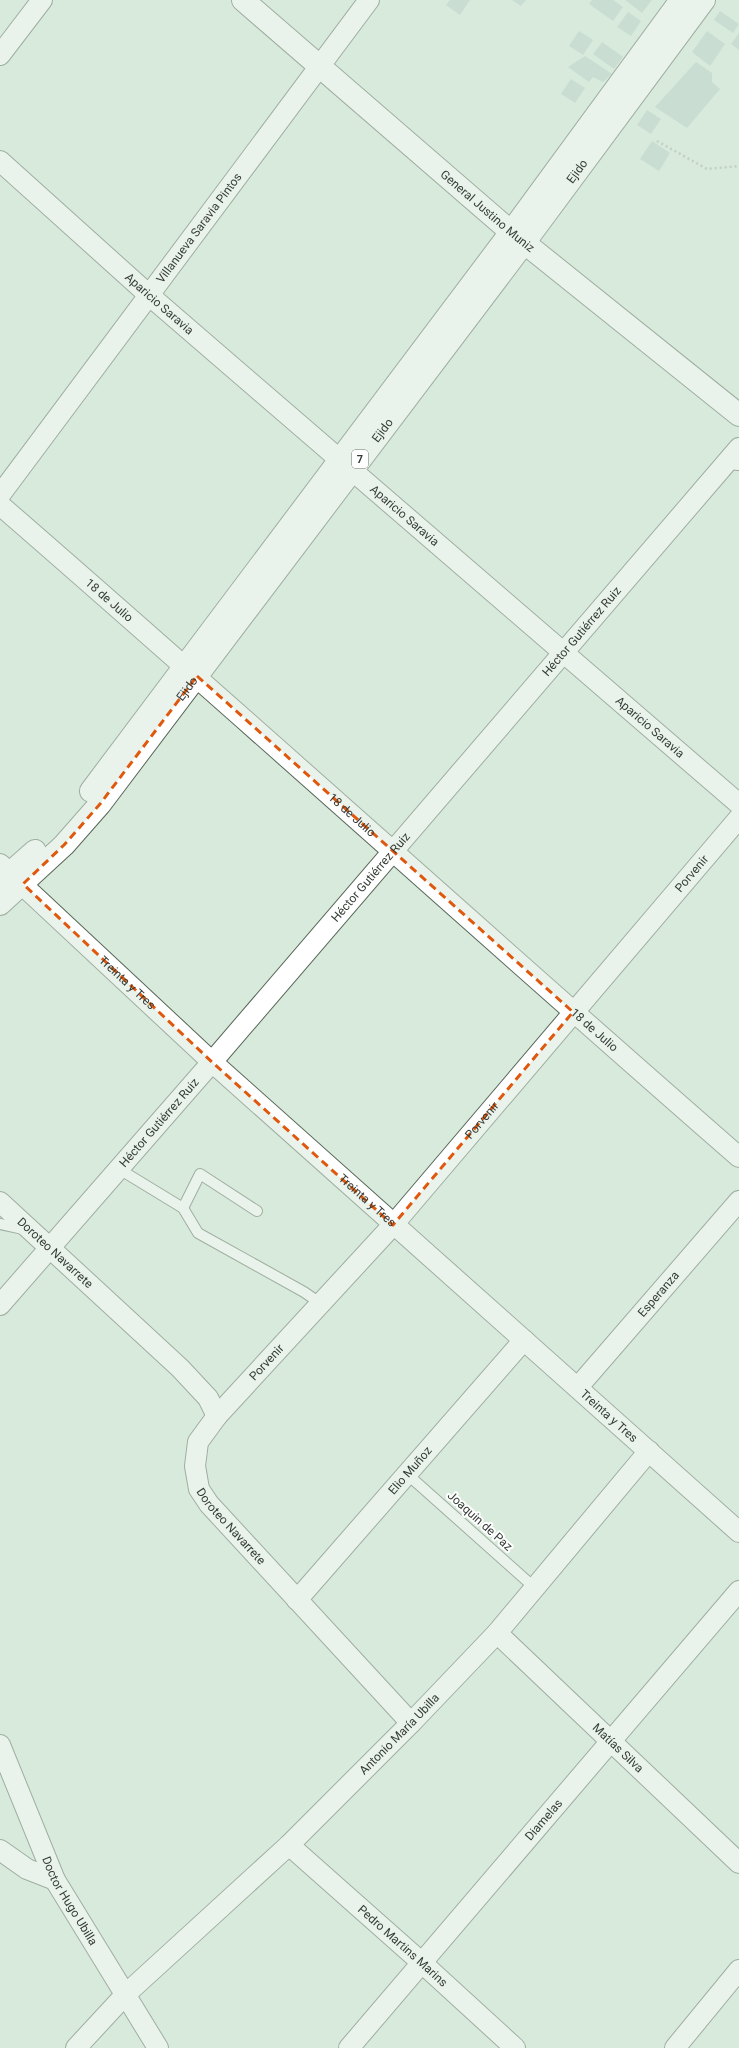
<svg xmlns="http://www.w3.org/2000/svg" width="739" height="2048" viewBox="0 0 739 2048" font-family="Roboto,sans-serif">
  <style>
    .building { fill: #b6cfc8 }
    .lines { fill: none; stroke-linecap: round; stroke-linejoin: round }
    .lane-casing { stroke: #576759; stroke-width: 12 }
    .street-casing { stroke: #576759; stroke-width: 22 }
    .secondary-casing { stroke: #576759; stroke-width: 24 }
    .primary-casing { stroke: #576759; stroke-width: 24 }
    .path { stroke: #a3b1a5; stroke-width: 2.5; stroke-dasharray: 2 3; stroke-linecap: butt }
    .lane { stroke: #fff; stroke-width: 10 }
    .street { stroke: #fff; stroke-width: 20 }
    .secondary { stroke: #fff; stroke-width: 22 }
    .primary { stroke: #fff; stroke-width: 22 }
    .marked { fill: none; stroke: #df580e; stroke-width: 3; stroke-dasharray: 8 5; stroke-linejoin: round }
    .labels { text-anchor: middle; stroke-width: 4; stroke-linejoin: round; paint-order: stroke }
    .shield { fill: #fff; stroke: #727773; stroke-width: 1 }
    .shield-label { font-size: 11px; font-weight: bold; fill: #363d37 }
    .street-label { font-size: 12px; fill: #363d37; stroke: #fff }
  </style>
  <rect width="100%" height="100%" fill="#d8eadb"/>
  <g class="building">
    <path d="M450,0H470L460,15L446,5Z"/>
    <path d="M512,0H526L521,6Z"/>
    <path d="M592,0H613L623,7L613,21L589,4Z"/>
    <path d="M625,0H652L642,13Z"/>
    <path d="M720,11L739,24L733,33L714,20Z"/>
    <path d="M628,12L641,21L631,36L617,27Z"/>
    <path d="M579,31L593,40L583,55L569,46Z"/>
    <path d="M707,31L725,44L710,66L692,52Z"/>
    <path d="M739,33V50L731,44Z"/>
    <path d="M602,42L623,57L614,69L593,54Z"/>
    <path d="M585,56L612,74L603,82L593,77L589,82L568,67Z"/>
    <path d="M696,62L712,73V82L720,89L687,128L655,107Z"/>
    <path d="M571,79L585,88L575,103L561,94Z"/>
    <path d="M647,110L661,119L651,134L637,125Z"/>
    <path d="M652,141L670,153L659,171L640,159Z"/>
  </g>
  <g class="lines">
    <g class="lane-casing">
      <g id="lane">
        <path d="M119,1169L183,1208L198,1233L304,1292L320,1303"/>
        <path d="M183,1208L200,1174L257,1211"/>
        <path d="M0,1224L23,1229"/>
        <path d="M407,1474L535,1588"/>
      </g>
    </g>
    <g class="street-casing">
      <g id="street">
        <path d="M0,55L42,0"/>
        <path id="s1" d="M0,161L150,296L739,804"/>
        <path id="s2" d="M0,495L369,0"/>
        <path id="s3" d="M0,505C248,720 491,941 739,1157"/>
        <path id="s4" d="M0,864L212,1062L739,1532"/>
        <path id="s5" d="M0,1202L180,1368L208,1398L217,1416L198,1442L195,1466L199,1489L209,1504L411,1723"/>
        <path id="s6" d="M0,1305L212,1062L739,448"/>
        <path id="s7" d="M578,1387L739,1201"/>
        <path id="s8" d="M217,1416L393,1225L739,818"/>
        <path id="s9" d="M297,1600L524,1340"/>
        <path id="s10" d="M497,1633L739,1863"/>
        <path id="s11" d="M0,1745L55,1880L158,2048"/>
        <path id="s12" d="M289,1845L421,1962L515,2048"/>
        <path d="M0,1850L27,1869L55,1880"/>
        <path id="s13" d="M76,2048L126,1994L289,1845L411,1723L497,1633L649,1451"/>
        <path id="s14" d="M349,2048L739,1591"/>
        <path d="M675,2048L739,1970"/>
      </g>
    </g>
    <g class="secondary-casing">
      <g id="secondary">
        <path id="s15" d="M243,0L511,232L739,415"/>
        <path d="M732,458L739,459"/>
      </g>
    </g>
    <g class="primary-casing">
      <g id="primary">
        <path d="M91,791L511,232L681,0"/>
        <path d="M0,882L35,851"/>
        <path id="s16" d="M0,904L64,845L100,804L524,243L704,0"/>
      </g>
    </g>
    <path class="path" d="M657,141L707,169L739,166"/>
    <use href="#lane" class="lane"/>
    <use href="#street" class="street"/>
    <use href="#secondary" class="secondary"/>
    <use href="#primary" class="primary"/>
  </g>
  <path d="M0 0H739V2048H0ZM197,676L573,1012L393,1225L212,1062L23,884L64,845L100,804Z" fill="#d8eadb" fill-opacity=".55" fill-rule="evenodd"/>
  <path class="marked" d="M197,676L573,1012L393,1225L212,1062L23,884L64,845L100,804Z"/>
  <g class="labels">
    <rect class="shield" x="352" y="450" width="16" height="18" rx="3"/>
    <g class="shield-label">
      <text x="360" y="463">7</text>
    </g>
    <g class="street-label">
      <text dy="4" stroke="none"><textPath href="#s16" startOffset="934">Ejido</textPath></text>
      <text dy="4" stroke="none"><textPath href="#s15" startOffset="323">General Justino Muniz</textPath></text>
      <text dy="4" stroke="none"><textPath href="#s2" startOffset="333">Villanueva Saravia Pintos</textPath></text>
      <text dy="4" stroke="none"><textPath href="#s1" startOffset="214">Aparicio Saravia</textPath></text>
      <text dy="4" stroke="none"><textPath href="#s16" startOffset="610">Ejido</textPath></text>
      <text dy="4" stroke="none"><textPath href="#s1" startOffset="538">Aparicio Saravia</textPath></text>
      <text dy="4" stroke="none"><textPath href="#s3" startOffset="145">18 de Julio</textPath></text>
      <text dy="4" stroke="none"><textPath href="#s6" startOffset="890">Héctor Gutiérrez Ruiz</textPath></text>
      <text dy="4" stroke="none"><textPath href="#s16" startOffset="286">Ejido</textPath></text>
      <text dy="4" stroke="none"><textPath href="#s1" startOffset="862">Aparicio Saravia</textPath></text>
      <text dy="4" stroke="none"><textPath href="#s3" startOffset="469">18 de Julio</textPath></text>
      <text dy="4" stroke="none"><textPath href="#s8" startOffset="721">Porvenir</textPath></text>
      <text dy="4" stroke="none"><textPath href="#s6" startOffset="566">Héctor Gutiérrez Ruiz</textPath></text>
      <text dy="4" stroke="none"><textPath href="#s4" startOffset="174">Treinta y Tres</textPath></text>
      <text dy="4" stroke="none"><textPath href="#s3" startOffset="793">18 de Julio</textPath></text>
      <text dy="4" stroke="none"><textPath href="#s8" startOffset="397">Porvenir</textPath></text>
      <text dy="4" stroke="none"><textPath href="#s6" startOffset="242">Héctor Gutiérrez Ruiz</textPath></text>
      <text dy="4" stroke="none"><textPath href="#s4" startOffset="498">Treinta y Tres</textPath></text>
      <text dy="4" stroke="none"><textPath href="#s5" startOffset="75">Doroteo Navarrete</textPath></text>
      <text dy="4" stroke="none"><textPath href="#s7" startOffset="123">Esperanza</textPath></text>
      <text dy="4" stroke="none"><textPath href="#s8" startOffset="73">Porvenir</textPath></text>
      <text dy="4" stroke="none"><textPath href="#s4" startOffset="822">Treinta y Tres</textPath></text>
      <text dy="4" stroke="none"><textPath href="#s9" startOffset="172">Elio Muñoz</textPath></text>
      <text transform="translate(480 1521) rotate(42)" y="4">Joaquin de Paz</text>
      <text dy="4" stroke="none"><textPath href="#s5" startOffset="435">Doroteo Navarrete</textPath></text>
      <text dy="4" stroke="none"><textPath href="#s13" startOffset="451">Antonio María Ubilla</textPath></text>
      <text dy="4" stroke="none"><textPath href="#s10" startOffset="167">Matías Silva</textPath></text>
      <text dy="4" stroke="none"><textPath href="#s14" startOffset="300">Diamelas</textPath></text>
      <text dy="4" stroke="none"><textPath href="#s11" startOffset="171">Doctor Hugo Ubilla</textPath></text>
      <text dy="4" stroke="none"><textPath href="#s12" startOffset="152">Pedro Martins Marins</textPath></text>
    </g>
  </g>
</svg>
